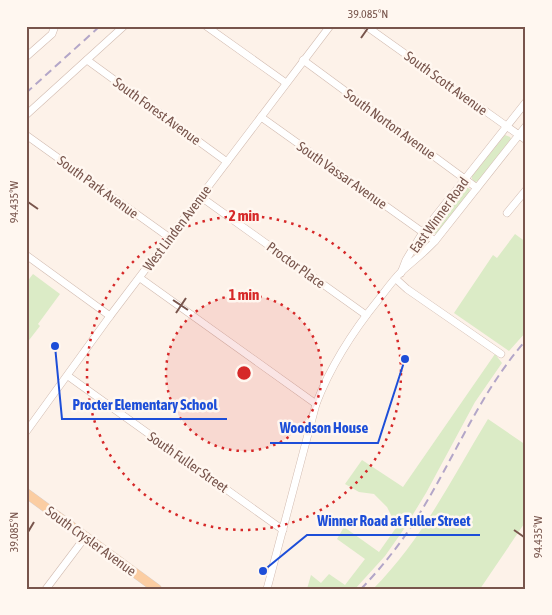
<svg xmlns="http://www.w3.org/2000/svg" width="552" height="615" viewBox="0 0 552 615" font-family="'Asap Condensed',sans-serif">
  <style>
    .green { fill: #dbebc6 }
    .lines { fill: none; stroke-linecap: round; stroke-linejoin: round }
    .minor-casing { stroke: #d2bbb0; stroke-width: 8 }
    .major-casing { stroke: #d9cfcd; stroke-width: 10 }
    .minor { stroke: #fff; stroke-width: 7 }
    .major { stroke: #fbcda2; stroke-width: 9 }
    .rail { stroke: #b3a6c8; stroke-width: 2; stroke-dasharray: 8 5; stroke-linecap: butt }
    .ticks { fill: none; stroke: #78554c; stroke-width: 2 }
    .ring { fill: none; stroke: #d62828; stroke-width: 2.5; stroke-dasharray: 2.5 5 }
    .labels { text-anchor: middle; stroke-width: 5; stroke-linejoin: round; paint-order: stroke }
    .street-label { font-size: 14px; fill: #78554c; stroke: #fff7f0 }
    .centre { fill: #d62828; stroke: #fff7f0; stroke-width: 2.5 }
    .ring-label { font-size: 15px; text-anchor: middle; font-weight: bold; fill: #d62828; stroke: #fff7f0; stroke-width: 5; stroke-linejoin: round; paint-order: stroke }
    .leader { fill: none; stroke: #1d4ed8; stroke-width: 2 }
    .callout-dot { fill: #1d4ed8; stroke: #fff7f0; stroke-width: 2 }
    .callout-label { font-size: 15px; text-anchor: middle; font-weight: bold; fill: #1d4ed8; stroke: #fff7f0; stroke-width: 5; stroke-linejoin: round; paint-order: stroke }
    .neatline { fill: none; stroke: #78554c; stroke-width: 2 }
    .ticks-label { font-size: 12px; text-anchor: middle; fill: #78554c }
  </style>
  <rect width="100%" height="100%" fill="#fdf2e9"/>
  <g class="green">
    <path d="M505,135L510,137L511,139L478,181L475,182L472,179V176Z"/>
    <path d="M464,186L470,189L469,193L437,233L432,234L430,229Z"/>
    <path d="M515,234L526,242V332L509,351L454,313L493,255L497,258Z"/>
    <path d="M33,274L60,294L38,324L40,326L26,344V283Z"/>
    <path d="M495,354L502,363L475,402L426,493L404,529L385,556L355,589H307L311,575L321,583L329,574L345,585L365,559L337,539L344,527L379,552L398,525L394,521L387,507L374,494L359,492L345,484L362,460L403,487Z"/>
    <path d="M488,419L526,445V521L480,589H373C422,540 452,478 488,419Z"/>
  </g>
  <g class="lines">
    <g class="minor-casing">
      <g id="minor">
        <path d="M206,26L286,83"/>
        <path d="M366,26L526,140"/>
        <path d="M26,57L52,34L55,26"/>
        <path d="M87,60L227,162"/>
        <path d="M303,60L477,188"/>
        <path d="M26,115L124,26"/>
        <path d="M261,117L435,241"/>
        <path d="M26,135L170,238"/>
        <path d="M201,197L366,315"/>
        <path d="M507,213L526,190"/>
        <path d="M26,255L110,316"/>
        <path d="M401,273L406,260L423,232L526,102"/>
        <path d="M140,278L316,404"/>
        <path d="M396,279L407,289L501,354"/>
        <path d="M68,376L283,530"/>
        <path d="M26,432L110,316L330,26"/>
        <path d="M46,589L86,536"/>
        <path d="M267,589L316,404C331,365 353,331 379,299C386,290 393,280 401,272C413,261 424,253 435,241L526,126"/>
      </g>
    </g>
    <g class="major-casing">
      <path id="major" d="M26,493L157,589"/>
    </g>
    <use href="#minor" class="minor"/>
    <use href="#major" class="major"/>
    <g class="rail">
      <path d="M26,93L100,26"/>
      <path d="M361,589C382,567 402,542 418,516C455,457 479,394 526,340"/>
    </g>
  </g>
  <path class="ticks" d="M361,38L368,28M28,202L38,209M173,300L188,310M176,313L186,298M514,530L524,537M28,532L34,522"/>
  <circle cx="244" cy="373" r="78" fill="#d62828" fill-opacity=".12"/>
  <g class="ring">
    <circle cx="244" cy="373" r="78"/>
    <circle cx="244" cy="373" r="157"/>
  </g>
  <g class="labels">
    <g class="street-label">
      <text transform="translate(446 83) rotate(36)" y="5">South Scott Avenue</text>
      <text transform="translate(157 111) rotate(36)" y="5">South Forest Avenue</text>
      <text transform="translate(390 124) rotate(36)" y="5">South Norton Avenue</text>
      <text transform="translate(342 175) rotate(35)" y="5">South Vassar Avenue</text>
      <text transform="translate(98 187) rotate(36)" y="5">South Park Avenue</text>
      <text transform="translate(439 215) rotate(-54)" y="5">East Winner Road</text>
      <text transform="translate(177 228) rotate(-53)" y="5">West Linden Avenue</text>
      <text transform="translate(296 265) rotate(36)" y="5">Proctor Place</text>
      <text transform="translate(188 462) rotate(35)" y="5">South Fuller Street</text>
      <text transform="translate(91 541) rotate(36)" y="5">South Crysler Avenue</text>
    </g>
  </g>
  <circle cx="244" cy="373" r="8" class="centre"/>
  <g class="ring-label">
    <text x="244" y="221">2 min</text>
    <text x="244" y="300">1 min</text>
  </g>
  <path class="leader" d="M55 346L62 419H227M405 359L378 443H270M263 571L307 535H480"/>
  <g class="callout-dot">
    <circle cx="55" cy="346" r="5"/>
    <circle cx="405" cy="359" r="5"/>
    <circle cx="263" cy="571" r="5"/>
  </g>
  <g class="callout-label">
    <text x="145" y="410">Procter Elementary School</text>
    <text x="324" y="433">Woodson House</text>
    <text x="394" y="526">Winner Road at Fuller Street</text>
  </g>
  <rect width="552" height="615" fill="none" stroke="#fff7f0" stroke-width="55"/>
  <rect x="28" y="28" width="496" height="560" class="neatline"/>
  <g class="ticks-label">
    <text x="368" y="18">39.085°N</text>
    <text transform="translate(14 202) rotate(-90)" y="4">94.435°W</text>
    <text transform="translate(14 532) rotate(-90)" y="4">39.085°N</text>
    <text transform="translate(538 537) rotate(-90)" y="4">94.435°W</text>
  </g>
</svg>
